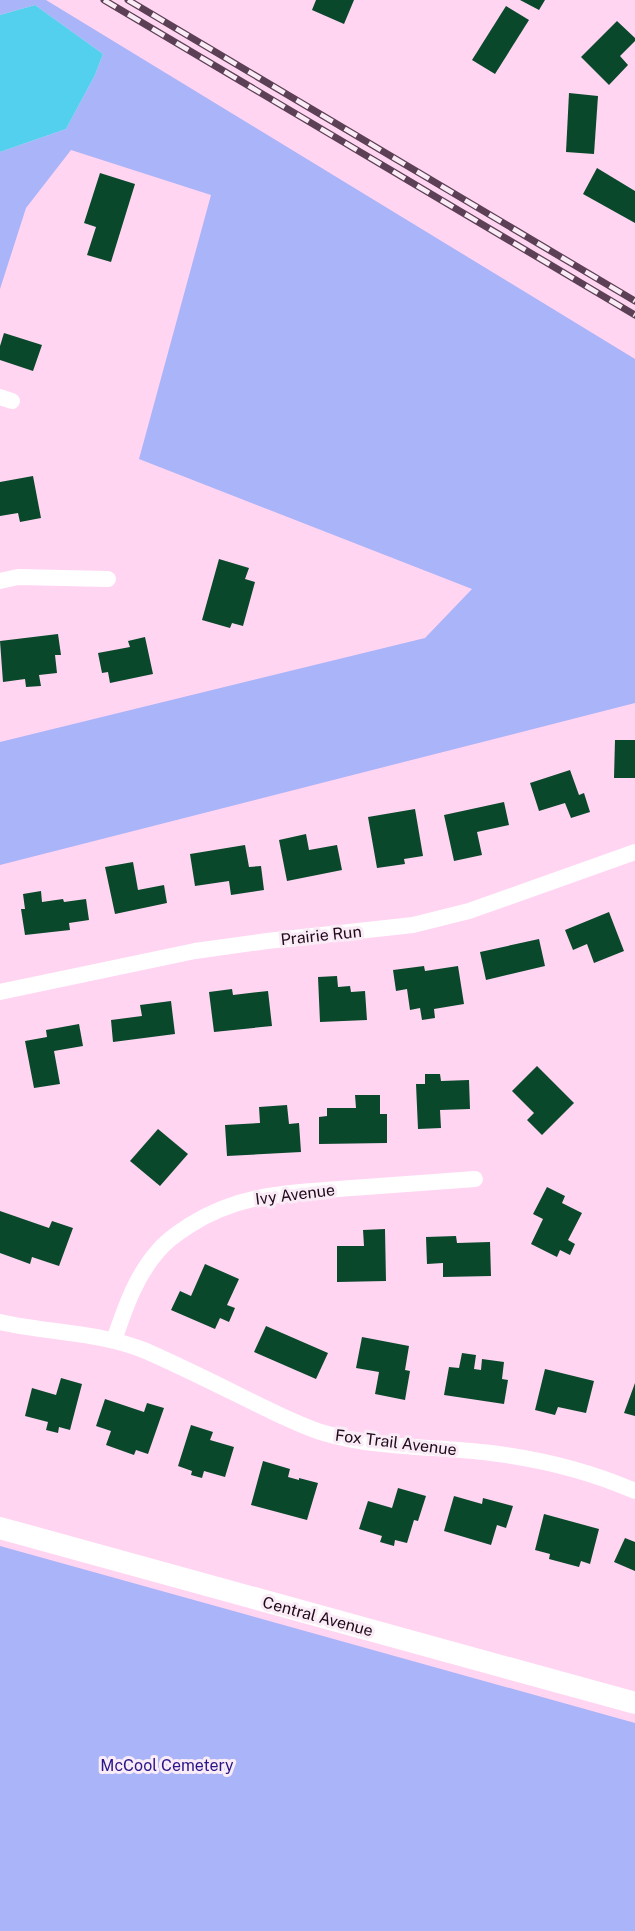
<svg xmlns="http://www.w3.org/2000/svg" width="635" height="1931" viewBox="0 0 635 1931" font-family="'Public Sans',sans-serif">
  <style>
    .green { fill: #aab4f8 }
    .water { fill: #54d0ef }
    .building { fill: #0a482b }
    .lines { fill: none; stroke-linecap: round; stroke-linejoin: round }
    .street { stroke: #fff; stroke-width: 16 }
    .secondary { stroke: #fff; stroke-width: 22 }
    .rail-casing { stroke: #5c4055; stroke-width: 7 }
    .rail { stroke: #faecf6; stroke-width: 4.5; stroke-dasharray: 14; stroke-linecap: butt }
    .labels { text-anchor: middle; stroke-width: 6; stroke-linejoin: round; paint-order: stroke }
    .street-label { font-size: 16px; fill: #20091b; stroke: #faecf6 }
    .park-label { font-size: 16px; fill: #28168a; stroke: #faecf6 }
  </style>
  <rect width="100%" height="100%" fill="#ffd5f2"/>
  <g class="green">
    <path d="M0,0H46L635,359V703L0,865V742L425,638L472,589L139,459L211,195L71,150L26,208L0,289V152L66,129L95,75L103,54L35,5L0,15Z"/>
    <path d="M0,1546L635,1723V1931H0Z"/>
  </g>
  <path class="water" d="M35,5L103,54L95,75L66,129L0,152V15Z"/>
  <g class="building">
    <path d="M316,0H354L344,24L312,10Z"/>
    <path d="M520,0H545L539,10Z"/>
    <path d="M506,6L529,20L495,74L472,60Z"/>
    <path d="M617,21L635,38V41L620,56L628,65L609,85L581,57Z"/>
    <path d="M569,93L598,96L594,154L566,152Z"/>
    <path d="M597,168L635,191V223L583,194Z"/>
    <path d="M100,173L135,184L111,262L87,255L96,227L84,223Z"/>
    <path d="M4,333L42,345L33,371L0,360V346Z"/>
    <path d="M33,476L41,518L20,522L18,513L0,516V482Z"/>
    <path d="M219,559L249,568L245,579L255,582L243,626L232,623L230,628L202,620Z"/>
    <path d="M58,634L61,655H55L57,673L39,675L41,686L26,687L25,679L3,682L0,641Z"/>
    <path d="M145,637L153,674L110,683L108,672L102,673L98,653L130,647L128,641Z"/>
    <path d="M615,740H635V778H614Z"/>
    <path d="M570,770L579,795L584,793L590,812L571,818L565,803L539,811L530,783Z"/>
    <path d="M504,802L509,825L477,832L482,855L454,861L444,815Z"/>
    <path d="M415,809L423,856L404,859L405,864L377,868L368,817Z"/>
    <path d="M306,834L309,850L337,845L342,870L287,881L279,840Z"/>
    <path d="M245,845L249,867L261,866L264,890L231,895L229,881L195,886L190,854Z"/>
    <path d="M133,862L138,890L164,885L167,903L115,914L105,867Z"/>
    <path d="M41,891L42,902L63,899L64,902L86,899L89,920L69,923L70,930L25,935L21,909H25L23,894Z"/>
    <path d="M609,912L624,951L594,963L587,944L573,950L565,930Z"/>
    <path d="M539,939L545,966L486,980L480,952Z"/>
    <path d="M424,966L425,971L458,966L464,1004L434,1009L435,1018L422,1020L420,1008L410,1010L407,989L396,991L393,970Z"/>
    <path d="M337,976L338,987L350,986L351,992L365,991L367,1020L320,1022L318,977Z"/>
    <path d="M232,989L233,995L268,991L272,1026L214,1032L209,992Z"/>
    <path d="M171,1001L175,1034L113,1042L111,1020L142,1016L140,1005Z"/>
    <path d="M79,1024L83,1046L54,1051L60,1084L34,1088L25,1041L47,1037L46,1030Z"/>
    <path d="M537,1066L574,1103L542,1135L527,1120L534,1113L512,1091Z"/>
    <path d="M425,1074H440L441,1081L469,1080L470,1109L440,1110L441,1128L418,1129L416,1084H425Z"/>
    <path d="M355,1095H380V1114H387V1143L319,1144V1117L327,1116V1108H356Z"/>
    <path d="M287,1105L289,1124L299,1123L301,1152L227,1156L225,1125L260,1123L259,1107Z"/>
    <path d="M158,1129L188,1154L160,1186L130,1161Z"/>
    <path d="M547,1187L565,1196L562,1203L582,1213L568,1240L575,1244L570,1255L560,1250L557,1257L531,1244L543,1219L533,1214Z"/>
    <path d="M0,1211L49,1228L52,1221L73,1228L59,1266L32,1257L30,1264L0,1253Z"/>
    <path d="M385,1229L386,1281L337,1282V1246H364L363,1230Z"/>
    <path d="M456,1236L457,1243L490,1242L491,1276L443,1277V1263L427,1264L426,1237Z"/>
    <path d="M205,1264L239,1279L227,1305L235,1308L229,1322L220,1318L215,1329L171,1310L180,1291L191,1296Z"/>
    <path d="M266,1326L328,1353L316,1379L254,1352Z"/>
    <path d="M362,1337L409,1346L405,1370L410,1371L405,1400L375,1394L379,1372L356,1368Z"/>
    <path d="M462,1353L476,1355L474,1369L481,1370L482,1359L504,1362L502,1379L508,1380L504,1404L444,1395L449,1367L459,1368Z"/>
    <path d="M545,1369L594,1381L586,1413L558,1407L555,1415L535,1410Z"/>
    <path d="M61,1378L82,1384L70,1430L59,1427L58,1433L46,1430L48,1422L25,1416L32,1388L56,1395Z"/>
    <path d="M635,1383V1416L624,1413Z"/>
    <path d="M105,1399L144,1412L147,1403L164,1408L148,1454L136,1450L134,1455L106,1445L111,1431L96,1426Z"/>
    <path d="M191,1425L213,1432L210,1440L234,1447L225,1477L204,1471L202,1478L191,1475L192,1471L178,1466Z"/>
    <path d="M263,1461L290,1469L288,1477L299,1480V1478L318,1483L307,1520L251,1505Z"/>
    <path d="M398,1488L426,1496L418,1521L414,1520L407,1543L395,1540L394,1546L380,1542L382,1536L359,1529L368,1501L392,1508Z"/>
    <path d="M454,1496L482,1504L483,1498L513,1506L506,1528L497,1525L491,1545L444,1531Z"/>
    <path d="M544,1514L599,1529L590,1564L581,1561L579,1567L549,1559L550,1554L535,1550Z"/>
    <path d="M625,1538L635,1542V1571L614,1562Z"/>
  </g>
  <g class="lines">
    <g class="street">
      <path d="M0,397L12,401"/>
      <path d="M0,581L18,577L108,579"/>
      <path d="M0,992L195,951L267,941L413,925L469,911L635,852"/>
      <path d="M0,1322C48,1333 100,1332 146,1351C187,1369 226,1389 265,1408C284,1417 304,1427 324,1433C377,1449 436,1446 491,1453C540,1459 589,1471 635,1491"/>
      <path d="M114,1340C125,1309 135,1277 158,1251C166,1241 179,1232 190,1225C242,1192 292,1193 352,1188C393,1185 434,1182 475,1179"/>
    </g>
    <path class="secondary" d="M0,1528L635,1703"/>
    <g class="rail-casing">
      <g id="rail">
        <path d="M104,0L635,315"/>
        <path d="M128,0L635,301"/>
      </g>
    </g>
    <use href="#rail" class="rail"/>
  </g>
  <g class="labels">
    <g class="street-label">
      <text transform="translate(321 935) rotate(-6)" y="6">Prairie Run</text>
      <text transform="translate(295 1194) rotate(-7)" y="6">Ivy Avenue</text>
      <text transform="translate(396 1442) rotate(7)" y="6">Fox Trail Avenue</text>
      <text transform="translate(318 1616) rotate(15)" y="6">Central Avenue</text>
    </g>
    <g class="park-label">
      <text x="167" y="1771">McCool Cemetery</text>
    </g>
  </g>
</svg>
